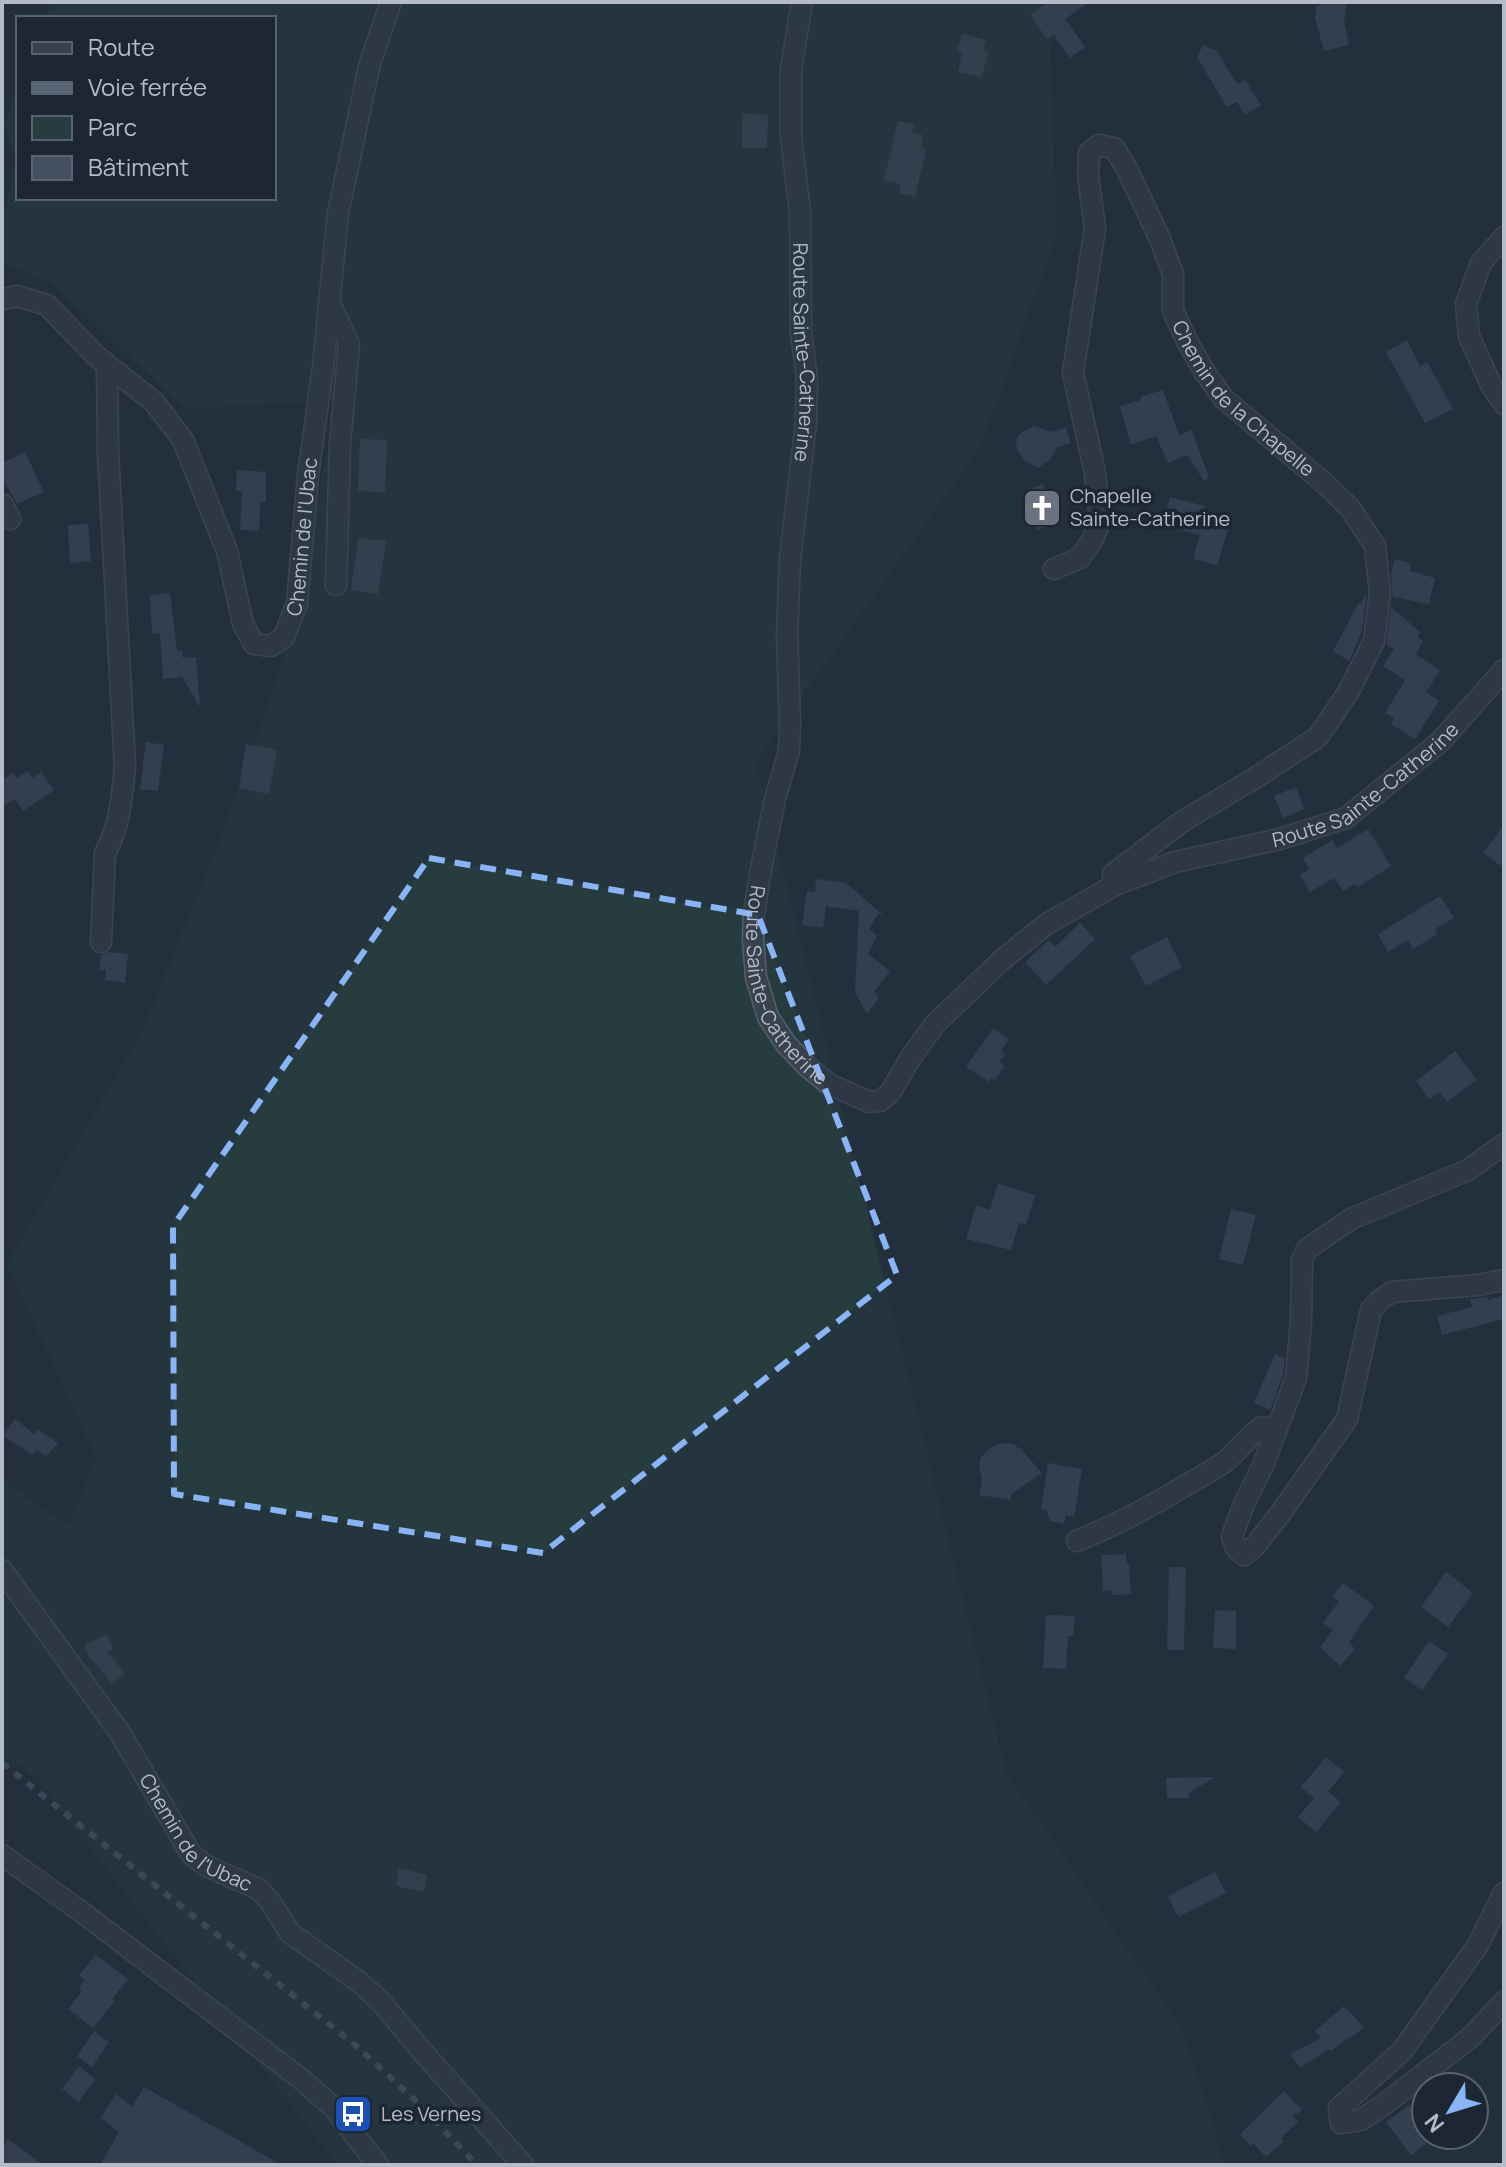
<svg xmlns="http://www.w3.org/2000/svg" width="1506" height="2167" viewBox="0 0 1506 2167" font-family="Manrope,sans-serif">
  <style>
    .green { fill: #263c3f }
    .building { fill: #455162 }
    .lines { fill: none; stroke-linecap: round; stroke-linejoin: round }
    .minor-casing { stroke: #565f6c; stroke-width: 23 }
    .minor { stroke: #38414e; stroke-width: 20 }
    .rail { stroke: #5a6575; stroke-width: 6; stroke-dasharray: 8 8; stroke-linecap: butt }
    .marked { fill: none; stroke: #8ab4f8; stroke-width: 6; stroke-dasharray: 16 10; stroke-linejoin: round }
    .labels { text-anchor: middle; stroke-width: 7; stroke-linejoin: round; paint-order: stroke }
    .street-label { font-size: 20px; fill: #b4bcc9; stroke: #1d2633 }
    .poi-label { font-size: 20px; fill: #b4bcc9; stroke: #1d2633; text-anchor: start }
  </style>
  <rect width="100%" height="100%" fill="#242f3e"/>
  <path class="green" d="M52,2H1048L1057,234L981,446L756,761L1006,1772L1184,2032L1225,2165H338L37,1780L2,1752V1480L69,1525L96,1457L7,1264L142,1032L228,819L287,645L338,399L186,409L49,281L2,264V229L16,160L4,124L18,89V198H274V18H45Z"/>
  <g class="building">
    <path d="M1048,2H1089L1065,19L1085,47L1070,58L1054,35L1047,39L1030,15Z"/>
    <path d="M1321,2H1347L1344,21L1349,45L1324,51L1315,18L1317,5H1320Z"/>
    <path d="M962,34L986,40L983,51L988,52L982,77L958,72L962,53L957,51Z"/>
    <path d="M1203,45L1217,51L1237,84L1245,80L1261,105L1245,115L1237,102L1227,107L1197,57Z"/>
    <path d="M742,113L768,115L767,148H742Z"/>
    <path d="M898,121L914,124L912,133L923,135L921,148L926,150L915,197L899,193L901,184L884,180Z"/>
    <path d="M1407,340L1420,366L1427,362L1453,409L1425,423L1386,352Z"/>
    <path d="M1163,390L1179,435L1192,430L1209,478L1204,481L1187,455L1168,463L1156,436L1131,445L1120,406L1141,400L1140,397Z"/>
    <path d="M1034,426L1051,432L1066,428L1071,443L1058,447L1050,459L1038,468L1025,461L1016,447L1017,438L1021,433Z"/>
    <path d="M360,439L387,440L385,492L358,491Z"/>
    <path d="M25,452L44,492L17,504L2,477V463Z"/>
    <path d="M237,470L266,472V502H260L259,531L240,530L242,491H236Z"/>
    <path d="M1043,484L1058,523L1037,530L1030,509L1033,507L1028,490Z"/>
    <path d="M1170,497L1205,506L1202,518L1229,526L1217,565L1193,559L1200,535L1181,530L1183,523L1164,518Z"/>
    <path d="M88,524L91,561L70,563L68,525Z"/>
    <path d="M358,538L386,541L378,594L351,590Z"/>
    <path d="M1395,559L1411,564L1410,571L1435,578L1429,604L1393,597L1391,575Z"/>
    <path d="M170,593L177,651L182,650L183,658L196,657L200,707L182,677L163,679L160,633L152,634L150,595Z"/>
    <path d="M1367,593L1362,631L1349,661L1333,651L1358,604H1360Z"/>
    <path d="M1391,607L1420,632L1418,637L1423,641L1416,654L1440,671L1426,692L1439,701L1415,739L1391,724L1394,718L1385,713L1405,680L1383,666L1394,649L1386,645Z"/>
    <path d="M146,742L164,745L158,791L140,789Z"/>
    <path d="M246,744L277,750L269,794L239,788Z"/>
    <path d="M28,771L32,778L41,772L54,790L23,811L15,799L2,807V781L13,773L17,778Z"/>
    <path d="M1296,787L1304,809L1283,818L1274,796Z"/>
    <path d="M1504,825V868L1483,853Z"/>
    <path d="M1368,829L1391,866L1358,887L1355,884L1343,891L1334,878L1310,892L1300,875L1309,869L1303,858L1332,840L1337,848Z"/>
    <path d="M816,879L846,883L884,916L878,914L869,929L877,936L868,954L890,971L874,992L879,998L867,1014L855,992L859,911L826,906L823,928L802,925L807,891L815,892Z"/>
    <path d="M1440,896L1454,918L1435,929L1438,934L1413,949L1408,940L1388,952L1378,934Z"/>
    <path d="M1080,923L1095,939L1046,985L1025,962L1049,940L1055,947Z"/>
    <path d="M1167,937L1182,967L1146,986L1130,956Z"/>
    <path d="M109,952L128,954L125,983L105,980L106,970H99L101,955Z"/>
    <path d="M993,1028L1009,1039L1001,1051L1005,1054L999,1062L1005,1066L995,1080L991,1078L989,1082L966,1067Z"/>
    <path d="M1455,1051L1477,1080L1447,1102L1440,1092L1429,1099L1416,1081Z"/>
    <path d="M998,1184L1035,1195L1026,1224L1019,1223L1011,1250L966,1239L976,1205L990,1210Z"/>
    <path d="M1231,1209L1256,1215L1243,1265L1219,1259Z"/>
    <path d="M1504,1295V1319L1442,1335L1437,1316L1472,1307L1470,1299L1487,1297L1488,1300Z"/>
    <path d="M1275,1354L1285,1358L1283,1375L1270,1410L1254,1403Z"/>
    <path d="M15,1419L34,1434L38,1429L58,1443L46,1457L37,1450L33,1455L3,1436Z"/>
    <path d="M1000,1443L1012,1444L1021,1449L1042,1473L1011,1494V1500L979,1495L982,1480L979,1466L981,1457L990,1448Z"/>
    <path d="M1048,1463L1082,1469L1074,1517L1066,1515L1064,1524L1050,1521L1047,1511L1041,1509Z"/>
    <path d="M1126,1554L1127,1564H1129L1131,1594L1112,1595V1590L1103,1591L1101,1555Z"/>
    <path d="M1169,1567H1186L1184,1650H1167Z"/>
    <path d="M1446,1572L1473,1593L1448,1627L1421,1607Z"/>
    <path d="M1343,1583L1374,1606L1349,1642L1355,1649L1340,1666L1320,1647L1333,1630L1323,1623L1339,1601L1333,1596Z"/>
    <path d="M1215,1610L1236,1611V1649L1213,1648Z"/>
    <path d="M1046,1615L1075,1616L1073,1636H1068L1066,1669L1043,1668Z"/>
    <path d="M107,1634L113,1649L107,1652L125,1673L112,1684L88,1655L84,1645Z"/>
    <path d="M1429,1641L1448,1654L1422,1690L1404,1678Z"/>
    <path d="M1326,1757L1344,1772L1328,1792L1341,1802L1316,1832L1298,1817L1314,1798L1301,1787Z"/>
    <path d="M1215,1777L1189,1793V1798H1167L1166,1778Z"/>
    <path d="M399,1868L427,1875L424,1892L396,1886Z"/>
    <path d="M1215,1872L1226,1893L1178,1917L1168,1896Z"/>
    <path d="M96,1955L128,1979L112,1999L115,2001L93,2028L68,2009L80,1994L81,1990L79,1988L85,1980L79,1975Z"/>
    <path d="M1344,2006L1364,2027L1349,2039L1348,2037L1331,2051L1329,2049L1300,2068L1290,2054L1321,2038L1315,2031Z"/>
    <path d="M94,2031L109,2042L92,2067L77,2056Z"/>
    <path d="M79,2066L95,2079L79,2102L62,2089Z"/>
    <path d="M144,2087L250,2147L281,2165H100L119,2132L101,2118L116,2094L132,2107Z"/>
    <path d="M1284,2091L1302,2110L1293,2116L1298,2122L1281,2138L1284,2141L1266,2157L1253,2143L1251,2146L1240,2134Z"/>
    <path d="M1426,2099V2144L1411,2155L1386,2122L1409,2105L1412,2109Z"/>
    <path d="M8,2139L44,2165H2V2149Z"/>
  </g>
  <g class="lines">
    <g class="minor-casing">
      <g id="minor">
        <path id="s1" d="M802,2L791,69V137L800,211L801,334L807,378L806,423L790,559L787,635L790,722L789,751L775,799L760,874L754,914L753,940L756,977L768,1017L786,1044L808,1067L829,1084L869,1102L880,1101L890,1093L911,1057L935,1024L1002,960L1045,925L1115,885L1175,862L1280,839L1346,818L1440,742L1504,670"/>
        <path d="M1504,237L1481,263L1466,304L1469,336L1491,385L1504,404"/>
        <path id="s2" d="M2,299L17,296L47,305L95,355L154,402L183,440L227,551L243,624L254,644L271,646L284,637L297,603L308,476L323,367L338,213L370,63L391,2"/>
        <path d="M329,302L349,344L340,443L336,585"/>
        <path d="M2,504L10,519"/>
        <path id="s3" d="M1054,569L1080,558L1093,539L1100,521L1095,473L1073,373L1095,228L1088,175L1089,153L1099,145L1114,148L1126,167L1160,239L1173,274V311L1188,343L1204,371L1224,399L1323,482L1350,508L1375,546L1380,593L1374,641L1349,691L1318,737L1255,778L1183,821L1113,874L1115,885"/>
        <path d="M101,942L105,853C120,827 122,796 125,767L108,452L107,365"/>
        <path d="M1504,1144L1468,1170L1351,1219L1307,1249L1302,1260L1301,1322L1296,1378L1264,1463L1244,1504L1232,1536L1236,1548L1244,1555L1255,1546L1280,1514L1347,1419L1371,1310L1380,1300L1392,1292L1478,1285L1504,1280"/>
        <path d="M1077,1541C1116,1525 1152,1506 1188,1484C1201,1476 1214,1470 1226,1461C1239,1450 1248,1436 1262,1427L1275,1430"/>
        <path id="s4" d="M2,1570L120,1733L191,1854L206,1866L259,1889L271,1903L290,1933L358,1981L381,2002L421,2050L523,2165"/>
        <path d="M2,1855L83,1913L301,2079L334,2108L378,2165"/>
        <path d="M1504,1893L1478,1945L1402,2051L1339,2108L1341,2123L1361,2120L1386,2103L1470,2038L1504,2002"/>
      </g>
    </g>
    <use href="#minor" class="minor"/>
    <path class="rail" d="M2,1763L355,2045L415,2100L477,2165"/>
  </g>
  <path d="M0 0H1506V2167H0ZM429,858L758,915L897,1275L543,1553L174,1494L173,1226Z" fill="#242f3e" fill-opacity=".55" fill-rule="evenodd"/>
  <path class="marked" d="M429,858L758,915L897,1275L543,1553L174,1494L173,1226Z"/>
  <defs>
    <g id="church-square" transform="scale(2)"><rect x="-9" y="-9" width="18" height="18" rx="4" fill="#6b7280" stroke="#1d2633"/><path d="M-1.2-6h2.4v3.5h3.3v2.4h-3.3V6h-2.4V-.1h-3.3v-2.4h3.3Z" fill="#fff"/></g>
    <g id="bus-square" transform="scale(2)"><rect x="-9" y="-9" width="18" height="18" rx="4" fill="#1a4fb4" stroke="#1d2633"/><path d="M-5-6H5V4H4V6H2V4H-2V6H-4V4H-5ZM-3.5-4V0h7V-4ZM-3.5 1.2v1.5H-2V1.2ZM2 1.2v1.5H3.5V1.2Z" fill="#fff"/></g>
  </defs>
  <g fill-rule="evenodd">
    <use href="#church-square" x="1042" y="508"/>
    <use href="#bus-square" x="353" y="2114"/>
  </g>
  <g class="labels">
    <g class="street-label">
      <text dy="7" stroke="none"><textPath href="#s1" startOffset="352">Route Sainte-Catherine</textPath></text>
      <text dy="7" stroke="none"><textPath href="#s3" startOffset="762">Chemin de la Chapelle</textPath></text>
      <text dy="7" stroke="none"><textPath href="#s2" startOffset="592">Chemin de l'Ubac</textPath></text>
      <text dy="7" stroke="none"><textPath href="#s1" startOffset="1768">Route Sainte-Catherine</textPath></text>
      <text dy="7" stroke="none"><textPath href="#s1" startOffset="1000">Route Sainte-Catherine</textPath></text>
      <text dy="7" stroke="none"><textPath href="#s4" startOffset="330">Chemin de l'Ubac</textPath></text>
    </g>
    <g class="poi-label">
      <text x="1070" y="503">Chapelle<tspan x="1070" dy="23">Sainte-Catherine</tspan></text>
      <text x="381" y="2121">Les Vernes</text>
    </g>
  </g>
  <rect width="1506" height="2167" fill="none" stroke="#b4bcc9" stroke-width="8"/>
  <rect x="16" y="16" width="260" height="184" fill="#1d2633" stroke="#59626f" stroke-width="2"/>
  <rect x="32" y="42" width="40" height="12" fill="#38414e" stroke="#59626f" stroke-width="2"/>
  <text x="88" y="56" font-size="24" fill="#b4bcc9">Route</text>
  <rect x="32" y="82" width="40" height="12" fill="#5a6575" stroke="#59626f" stroke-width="2"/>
  <text x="88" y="96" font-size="24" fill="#b4bcc9">Voie ferrée</text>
  <rect x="32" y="116" width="40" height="24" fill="#263c3f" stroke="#59626f" stroke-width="2"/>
  <text x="88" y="136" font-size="24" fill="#b4bcc9">Parc</text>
  <rect x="32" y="156" width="40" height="24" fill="#455162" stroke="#59626f" stroke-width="2"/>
  <text x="88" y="176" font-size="24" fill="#b4bcc9">Bâtiment</text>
  <g transform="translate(1450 2111) rotate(232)"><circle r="38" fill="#1d2633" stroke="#59626f" stroke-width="2"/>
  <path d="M0-6L14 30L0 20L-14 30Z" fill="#8ab4f8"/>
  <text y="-12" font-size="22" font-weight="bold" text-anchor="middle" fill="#b4bcc9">N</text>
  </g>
</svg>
